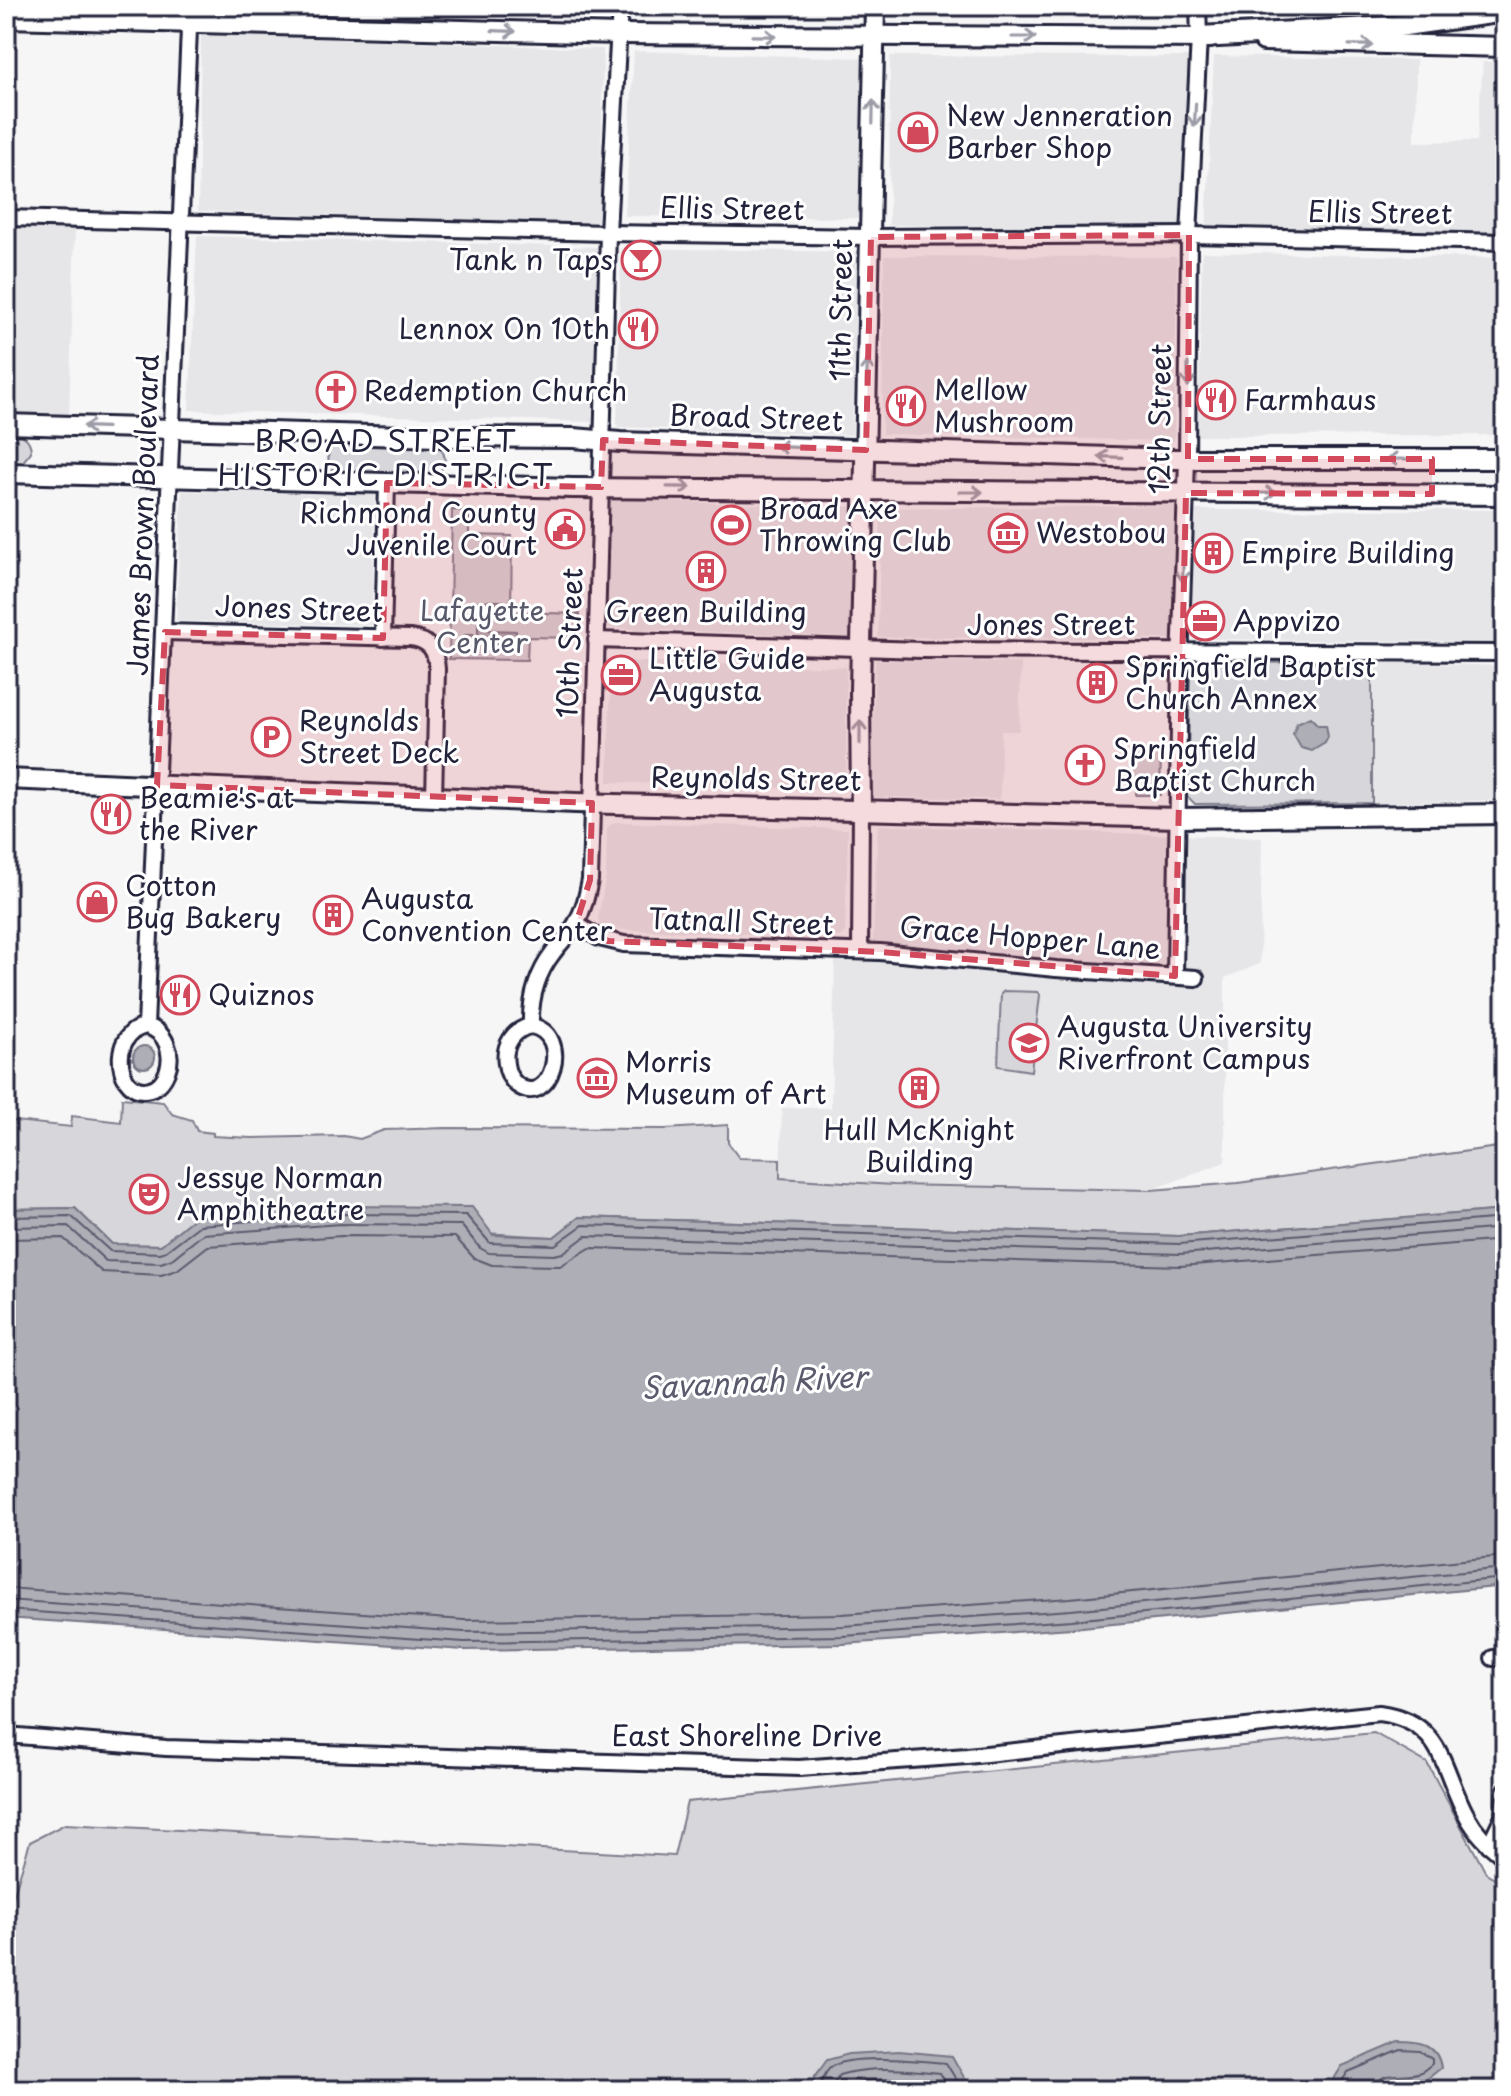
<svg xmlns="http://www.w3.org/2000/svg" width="1511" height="2096" viewBox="0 0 1511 2096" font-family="'Playpen Sans',sans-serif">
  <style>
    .built { fill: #e6e6e9 }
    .green { fill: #d7d7db; stroke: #7c7c8b; stroke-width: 2 }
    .water { fill: #aeaeb7; stroke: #767685; stroke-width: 2 }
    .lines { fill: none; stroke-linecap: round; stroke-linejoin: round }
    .shore { stroke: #5a5a6d; stroke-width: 2 }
    .minor-casing { stroke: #22223b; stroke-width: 20 }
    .major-casing { stroke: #22223b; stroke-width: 24 }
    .highway-casing { stroke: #22223b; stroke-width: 26 }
    .minor { stroke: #fff; stroke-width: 14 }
    .major { stroke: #fff; stroke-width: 18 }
    .highway { stroke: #fff; stroke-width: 20 }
    .oneway { stroke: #9c9ca7 }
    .marked { fill: #d1495b; fill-opacity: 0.2; stroke: #d1495b; stroke-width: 6; stroke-dasharray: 16 10; stroke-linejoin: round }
    .labels { text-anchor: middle; stroke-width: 6; stroke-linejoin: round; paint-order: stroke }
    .poi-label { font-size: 28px; fill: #22223b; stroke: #fff; text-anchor: start }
    .street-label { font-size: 28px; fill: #22223b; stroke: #fff }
    .park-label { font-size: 28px; fill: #58586b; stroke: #fff }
    .neighbourhood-label { font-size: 30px; letter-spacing: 2px; fill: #22223b; stroke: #fff }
    .water-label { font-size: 30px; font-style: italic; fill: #5a5a6d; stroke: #fff }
  </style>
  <rect width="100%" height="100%" fill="#f6f6f7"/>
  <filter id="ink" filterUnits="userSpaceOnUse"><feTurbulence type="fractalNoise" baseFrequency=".0125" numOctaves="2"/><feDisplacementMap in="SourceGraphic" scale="16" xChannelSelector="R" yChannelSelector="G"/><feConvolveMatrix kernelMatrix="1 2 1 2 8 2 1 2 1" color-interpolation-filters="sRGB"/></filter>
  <g filter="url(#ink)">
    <g class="built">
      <path d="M201,34L603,49L600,224L198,211Z"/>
      <path d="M634,51L862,58L859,218L625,216Z"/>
      <path d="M890,56L1190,57L1182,227L889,225Z"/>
      <path d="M1214,56L1416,60L1415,142L1477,141L1483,62H1505V232L1206,230Z"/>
      <path d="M6,227L75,229L69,415L6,412Z"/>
      <path d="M197,236L597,247L592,422L189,410Z"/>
      <path d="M621,248L859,252L852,435L617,427Z"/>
      <path d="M1202,252L1505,258V435L1198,436Z"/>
      <path d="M884,256L1177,257L1174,441L882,434Z"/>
      <path d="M182,491L375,495L372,625L176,621Z"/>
      <path d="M610,500L859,507L853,637L605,628Z"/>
      <path d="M1175,506L1174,639L878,637L881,508Z"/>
      <path d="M1194,510H1505V642L1192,639Z"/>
      <path d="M875,660L1021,663L1019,731H1001L1000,799L872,797Z"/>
      <path d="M611,661L846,667V790L608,782Z"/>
      <path d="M1372,662L1505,666V800L1372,803Z"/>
      <path d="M615,822L848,829L845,932L839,937L605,929L600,926L598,918L606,876L607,828Z"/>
      <path d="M878,825L1262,838L1260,964L1225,978V1162L1151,1190L893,1185L780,1178L782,1108H831L835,959L872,960Z"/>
    </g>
    <g class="green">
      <path d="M6,6H190L189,22L6,18Z"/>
      <path d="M6,432C20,433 31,436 31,452L21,464L6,466Z"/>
      <path d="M339,441L437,445C449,455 447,471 431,476L339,473C324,465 325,449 339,441Z"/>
      <path d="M6,486L12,487L6,651Z"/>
      <path d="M452,510L469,511V535L512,536L511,612L580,614L579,638L528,637L527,660L449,659Z"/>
      <path d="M1372,662V803L1195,804L1187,796L1190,671L1199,663Z"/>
      <path d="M1131,749L1161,750L1160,795H1136L1137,781H1130Z"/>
      <path d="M1004,991L1038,992L1040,995L1031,1071L998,1066L1001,994Z"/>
      <path d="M122,1098L163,1102L172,1114L192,1120L197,1131L213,1133V1136L252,1138L344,1136L360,1139L384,1130L446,1128L666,1129L728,1125V1143L739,1158L780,1159V1178L893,1185L1151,1190L1238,1183L1505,1146V1210L1179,1236L580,1217L554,1237L196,1217L161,1245L112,1244L75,1208L6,1209V1120L71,1127L72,1116L121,1122Z"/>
      <path d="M1374,1733L1427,1763L1486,1873L1505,1884V2090H6V1920L30,1842L65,1824L674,1856L687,1802Z"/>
    </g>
    <g class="water">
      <path d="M478,601H503L502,611H489V630L516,631L515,651H500V643L465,642V635H478Z"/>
      <path d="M1310,717L1318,725H1326L1328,737L1325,743L1312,751L1301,748L1293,734L1297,723Z"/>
      <circle cx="144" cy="1057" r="11"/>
      <path d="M340,1206L472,1207L493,1235L554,1237L579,1217L1179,1236L1505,1210V1586L1072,1628L843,1644L464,1650L6,1618V1209L75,1208L112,1244L161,1245L195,1217Z"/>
      <path d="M1399,2042C1420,2042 1438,2044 1441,2068L1427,2079L1390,2083L1377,2090H1327L1342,2066Z"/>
      <path d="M899,2051L952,2056L966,2081L986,2086H1138L1145,2090H812L814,2078L827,2060L849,2054Z"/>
    </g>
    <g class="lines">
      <g class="shore">
        <path d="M6,1217L71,1216L110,1251L160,1253L166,1251L200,1225L340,1214L466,1215L490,1243L555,1245L583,1225L1179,1244L1505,1218"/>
        <path d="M6,1227L68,1226L106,1261L161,1263L172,1259L203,1234L340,1224L461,1225L480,1248L489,1253L554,1255L563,1253L586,1236L1180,1254L1505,1228"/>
        <path d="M6,1239L63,1238L102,1272L161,1275L177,1270L208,1246L341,1236L455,1237L474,1258L492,1265L560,1266L590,1248L1180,1266L1505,1240"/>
        <path d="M6,1588L464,1620L842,1614L1070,1598L1505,1556"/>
        <path d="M6,1600L464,1632L843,1626L1071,1610L1505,1568"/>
        <path d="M6,1610L464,1642L843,1636L1072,1620L1505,1578"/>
        <path d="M820,2090C821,2083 825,2072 831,2067C850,2053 923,2061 946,2063L960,2086L967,2090"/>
        <path d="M830,2090L839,2075C872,2066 907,2069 940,2073L950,2090"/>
        <path d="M843,2090C857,2075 912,2082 932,2084L937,2090"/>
        <path d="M1336,2090L1348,2072L1401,2050L1420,2051L1432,2059V2064C1429,2066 1424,2071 1421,2072C1405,2079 1378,2067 1375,2090"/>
      </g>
      <g class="minor-casing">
        <g id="minor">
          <path d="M6,218L608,233L871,237L1189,235L1505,242"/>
          <path d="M165,632L410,638C429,640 436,650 437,669L434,798"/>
          <path d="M383,638L387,483"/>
          <path d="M596,640L922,650L1505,653"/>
          <path d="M576,924L599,938L624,944L880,952L1056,969L1196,978"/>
          <path d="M860,951L861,810"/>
          <path d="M1175,976L1180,665L1187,459L1189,235L1199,37L1198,6"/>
          <path d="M146,1026L190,6"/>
          <path d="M146,1026C166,1031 174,1054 167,1072C164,1080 158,1087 150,1089C117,1099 107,1033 146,1026Z"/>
          <path d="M531,1026C530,999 536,975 553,953C560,943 570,934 576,923C584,909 587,895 590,880L608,233L620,6"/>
          <path d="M531,1026C574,1034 550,1110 517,1085C511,1080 507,1072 506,1064C503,1046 513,1029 531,1026Z"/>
          <path d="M1493,1658L1505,1657"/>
          <path d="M6,1735L166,1748L799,1768L967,1756L1379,1713C1445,1722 1441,1769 1467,1816C1476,1833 1489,1846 1505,1858"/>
          <path d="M1489,1845L1503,1816L1505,1791"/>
        </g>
      </g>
      <g class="major-casing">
        <g id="major">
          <path d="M6,18L619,34L1210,38"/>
          <path d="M1264,41L1505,47"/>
          <path d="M6,424L438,437L574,438L620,442L1175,459H1505"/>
          <path d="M6,473L573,488L1505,495"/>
          <path d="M6,779L576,803L1179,818L1505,814"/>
          <path d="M861,810L860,690L875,6"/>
        </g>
      </g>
      <g class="highway-casing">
        <path id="highway" d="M1199,37L1390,27L1505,11"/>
      </g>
      <use href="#minor" class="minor"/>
      <use href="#major" class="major"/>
      <use href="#highway" class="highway"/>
    </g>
    <defs><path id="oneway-shaft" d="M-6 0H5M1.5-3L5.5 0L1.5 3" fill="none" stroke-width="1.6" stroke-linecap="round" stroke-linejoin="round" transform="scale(2)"/></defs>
    <g class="oneway">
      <use href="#oneway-shaft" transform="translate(504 31) rotate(2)"/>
      <use href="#oneway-shaft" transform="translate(764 36) rotate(1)"/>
      <use href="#oneway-shaft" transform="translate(1024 37)"/>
      <use href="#oneway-shaft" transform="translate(1361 45) rotate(1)"/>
      <use href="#oneway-shaft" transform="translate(873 112) rotate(-89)"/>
      <use href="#oneway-shaft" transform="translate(1195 115) rotate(93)"/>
      <use href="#oneway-shaft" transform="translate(867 372) rotate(-89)"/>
      <use href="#oneway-shaft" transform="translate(1188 375) rotate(90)"/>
      <use href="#oneway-shaft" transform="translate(95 427) rotate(-178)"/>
      <use href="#oneway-shaft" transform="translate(788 447) rotate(-178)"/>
      <use href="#oneway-shaft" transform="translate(1110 457) rotate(-178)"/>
      <use href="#oneway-shaft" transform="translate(1399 459) rotate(-180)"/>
      <use href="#oneway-shaft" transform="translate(679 487) rotate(1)"/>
      <use href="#oneway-shaft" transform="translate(971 492)"/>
      <use href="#oneway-shaft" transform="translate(1264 493)"/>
      <use href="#oneway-shaft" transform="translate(1183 570) rotate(92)"/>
      <use href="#oneway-shaft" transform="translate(860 732) rotate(-90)"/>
    </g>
  </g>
  <path class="marked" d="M1189,235L1188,459H1432V494L1186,493L1175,976L880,952L608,941L576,924L590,880L592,803L157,785L165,632L383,638L387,483L601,487L603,440L866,450L871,237Z"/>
  <defs>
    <g id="shop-ring" transform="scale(2)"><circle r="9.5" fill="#fff" stroke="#d1495b" stroke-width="1.5"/><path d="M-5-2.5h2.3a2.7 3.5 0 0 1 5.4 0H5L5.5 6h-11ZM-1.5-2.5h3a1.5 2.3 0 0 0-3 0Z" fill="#d1495b"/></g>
    <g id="bar-ring" transform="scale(2)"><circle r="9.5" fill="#fff" stroke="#d1495b" stroke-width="1.5"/><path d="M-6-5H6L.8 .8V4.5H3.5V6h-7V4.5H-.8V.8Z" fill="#d1495b"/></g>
    <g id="restaurant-ring" transform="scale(2)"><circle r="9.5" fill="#fff" stroke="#d1495b" stroke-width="1.5"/><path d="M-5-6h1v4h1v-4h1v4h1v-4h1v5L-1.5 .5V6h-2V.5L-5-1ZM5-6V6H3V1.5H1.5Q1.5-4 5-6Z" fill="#d1495b"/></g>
    <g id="church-ring" transform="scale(2)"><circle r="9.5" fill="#fff" stroke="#d1495b" stroke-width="1.5"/><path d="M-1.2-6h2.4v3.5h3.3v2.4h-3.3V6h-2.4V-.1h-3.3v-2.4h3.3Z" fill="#d1495b"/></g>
    <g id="stadium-ring" transform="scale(2)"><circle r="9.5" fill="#fff" stroke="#d1495b" stroke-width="1.5"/><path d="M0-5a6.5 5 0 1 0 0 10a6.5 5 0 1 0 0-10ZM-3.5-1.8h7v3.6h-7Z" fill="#d1495b"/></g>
    <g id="civic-ring" transform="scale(2)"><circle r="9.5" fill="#fff" stroke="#d1495b" stroke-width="1.5"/><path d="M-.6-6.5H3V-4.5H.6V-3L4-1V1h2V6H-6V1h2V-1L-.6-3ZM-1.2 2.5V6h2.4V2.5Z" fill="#d1495b"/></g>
    <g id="museum-ring" transform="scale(2)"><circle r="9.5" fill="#fff" stroke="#d1495b" stroke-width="1.5"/><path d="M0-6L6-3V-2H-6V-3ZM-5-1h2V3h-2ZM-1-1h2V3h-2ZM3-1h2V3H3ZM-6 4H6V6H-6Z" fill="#d1495b"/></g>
    <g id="building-ring" transform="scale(2)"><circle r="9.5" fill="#fff" stroke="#d1495b" stroke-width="1.5"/><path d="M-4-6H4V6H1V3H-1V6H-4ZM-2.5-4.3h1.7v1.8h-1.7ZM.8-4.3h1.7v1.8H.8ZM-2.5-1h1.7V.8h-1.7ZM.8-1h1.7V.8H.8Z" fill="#d1495b"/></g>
    <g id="office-ring" transform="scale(2)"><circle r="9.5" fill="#fff" stroke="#d1495b" stroke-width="1.5"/><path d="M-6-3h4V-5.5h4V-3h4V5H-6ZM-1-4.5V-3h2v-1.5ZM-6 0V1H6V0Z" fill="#d1495b"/></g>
    <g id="parking-ring" transform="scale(2)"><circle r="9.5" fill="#fff" stroke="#d1495b" stroke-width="1.5"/><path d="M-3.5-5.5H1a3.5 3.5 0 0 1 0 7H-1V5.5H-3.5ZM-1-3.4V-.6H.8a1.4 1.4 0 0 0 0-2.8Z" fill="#d1495b"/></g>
    <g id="university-ring" transform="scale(2)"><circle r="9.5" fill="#fff" stroke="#d1495b" stroke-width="1.5"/><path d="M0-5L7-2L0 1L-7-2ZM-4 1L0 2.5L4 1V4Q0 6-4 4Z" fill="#d1495b"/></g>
    <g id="theatre-ring" transform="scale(2)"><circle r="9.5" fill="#fff" stroke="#d1495b" stroke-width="1.5"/><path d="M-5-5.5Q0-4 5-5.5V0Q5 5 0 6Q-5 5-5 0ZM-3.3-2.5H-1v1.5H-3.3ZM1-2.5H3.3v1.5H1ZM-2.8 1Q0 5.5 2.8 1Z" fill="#d1495b"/></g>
  </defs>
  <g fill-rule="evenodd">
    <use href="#shop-ring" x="918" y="132"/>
    <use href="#bar-ring" x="641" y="260"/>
    <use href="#restaurant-ring" x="638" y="329"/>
    <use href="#church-ring" x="336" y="391"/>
    <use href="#restaurant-ring" x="1216" y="400"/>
    <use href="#restaurant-ring" x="906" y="406"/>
    <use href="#stadium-ring" x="731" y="525"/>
    <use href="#civic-ring" x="565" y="529"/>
    <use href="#museum-ring" x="1008" y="533"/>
    <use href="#building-ring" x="1213" y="553"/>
    <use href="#building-ring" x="706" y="571"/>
    <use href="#office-ring" x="1205" y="621"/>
    <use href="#office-ring" x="621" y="675"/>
    <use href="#building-ring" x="1097" y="683"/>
    <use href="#parking-ring" x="271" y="737"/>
    <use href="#church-ring" x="1085" y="765"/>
    <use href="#restaurant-ring" x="111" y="814"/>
    <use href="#shop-ring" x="97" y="902"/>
    <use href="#building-ring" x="333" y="915"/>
    <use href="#restaurant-ring" x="180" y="995"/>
    <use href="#university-ring" x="1029" y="1043"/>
    <use href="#museum-ring" x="597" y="1078"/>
    <use href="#building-ring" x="919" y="1088"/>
    <use href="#theatre-ring" x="149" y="1194"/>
  </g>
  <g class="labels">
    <g class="poi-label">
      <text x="946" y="126">New Jenneration<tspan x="946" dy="32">Barber Shop</tspan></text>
      <text x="613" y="270" text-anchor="end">Tank n Taps</text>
      <text x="610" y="339" text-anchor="end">Lennox On 10th</text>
      <text x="934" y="400">Mellow<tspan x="934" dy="32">Mushroom</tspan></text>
      <text x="364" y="401">Redemption Church</text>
      <text x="1244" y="410">Farmhaus</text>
      <text x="759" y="519">Broad Axe<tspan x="759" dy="32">Throwing Club</tspan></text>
      <text x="537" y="523" text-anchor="end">Richmond County<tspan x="537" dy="32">Juvenile Court</tspan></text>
      <text x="1036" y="543">Westobou</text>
      <text x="1241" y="563">Empire Building</text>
      <text x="706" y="622" text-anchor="middle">Green Building</text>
      <text x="1233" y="631">Appvizo</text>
      <text x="649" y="669">Little Guide<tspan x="649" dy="32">Augusta</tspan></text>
      <text x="1125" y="677">Springfield Baptist<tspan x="1125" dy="32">Church Annex</tspan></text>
      <text x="299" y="731">Reynolds<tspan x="299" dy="32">Street Deck</tspan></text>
      <text x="1113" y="759">Springfield<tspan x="1113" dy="32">Baptist Church</tspan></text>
      <text x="139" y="808">Beamie's at<tspan x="139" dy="32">the River</tspan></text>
      <text x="125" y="896">Cotton<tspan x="125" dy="32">Bug Bakery</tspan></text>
      <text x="361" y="909">Augusta<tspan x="361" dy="32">Convention Center</tspan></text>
      <text x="208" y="1005">Quiznos</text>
      <text x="1057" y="1037">Augusta University<tspan x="1057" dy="32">Riverfront Campus</tspan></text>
      <text x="625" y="1072">Morris<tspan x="625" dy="32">Museum of Art</tspan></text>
      <text x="919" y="1140" text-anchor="middle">Hull McKnight<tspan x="919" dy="32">Building</tspan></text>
      <text x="177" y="1188">Jessye Norman<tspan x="177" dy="32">Amphitheatre</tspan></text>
    </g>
    <g class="street-label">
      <text transform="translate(732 209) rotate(1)" y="10">Ellis Street</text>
      <text transform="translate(1380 213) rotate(1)" y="10">Ellis Street</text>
      <text transform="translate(841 310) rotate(-89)" y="10">11th Street</text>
      <text transform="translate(756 418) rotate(2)" y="10">Broad Street</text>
      <text transform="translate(1160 419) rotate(-89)" y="10">12th Street</text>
      <text transform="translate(143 515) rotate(-88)" y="10">James Brown Boulevard</text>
      <text transform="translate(299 609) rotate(2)" y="10">Jones Street</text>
      <text x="1051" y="635">Jones Street</text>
      <text transform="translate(570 643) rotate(-88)" y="10">10th Street</text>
      <text transform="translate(756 779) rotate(1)" y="10">Reynolds Street</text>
      <text transform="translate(741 922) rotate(2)" y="10">Tatnall Street</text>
      <text transform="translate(1030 938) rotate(5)" y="10">Grace Hopper Lane</text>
      <text x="747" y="1746">East Shoreline Drive</text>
    </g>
    <g class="park-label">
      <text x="482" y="621">Lafayette<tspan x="482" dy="32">Center</tspan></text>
    </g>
    <g class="neighbourhood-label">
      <text x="386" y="452">BROAD STREET<tspan x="386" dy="34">HISTORIC DISTRICT</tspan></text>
    </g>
    <g class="water-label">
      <text transform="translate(754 1383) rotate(-3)" y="10">Savannah River</text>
    </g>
  </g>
  <rect width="1511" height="2096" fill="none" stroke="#fff" stroke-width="32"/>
  <rect x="16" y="16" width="1479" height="2064" fill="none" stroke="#22223b" stroke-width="3" filter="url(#ink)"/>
</svg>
